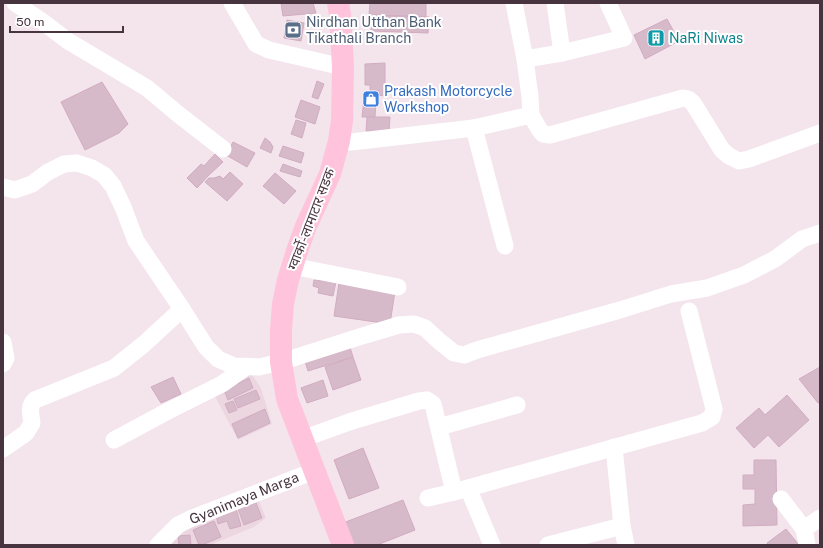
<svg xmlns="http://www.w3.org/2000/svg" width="823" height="548" viewBox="0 0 823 548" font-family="'Public Sans','Noto Sans Devanagari',sans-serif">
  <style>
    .residential { fill: #ecd7e1 }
    .building { fill: #d6baca; stroke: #d1acc1 }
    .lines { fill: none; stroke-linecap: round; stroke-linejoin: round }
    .minor { stroke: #fff; stroke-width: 17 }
    .secondary { stroke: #ffc4dc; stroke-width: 22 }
    .labels { text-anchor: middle; stroke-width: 4; stroke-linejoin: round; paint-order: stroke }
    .service-label { font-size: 14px; fill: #4e5e75; stroke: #fff; text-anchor: start }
    .culture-label { font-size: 14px; fill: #0d838f; stroke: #fff; text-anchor: start }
    .shop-label { font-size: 14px; fill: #366cbe; stroke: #fff; text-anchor: start }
    .street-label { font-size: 14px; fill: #47343f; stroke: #fff }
  </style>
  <rect width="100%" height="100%" fill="#f4e5ec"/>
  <g class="residential">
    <path d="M233,370L253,376L261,388L272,424L238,440L209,385Z"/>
    <path d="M257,496L266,518L254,527L210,545H172L176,530Z"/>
  </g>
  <g class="building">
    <path d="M281,3H313L316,13L283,16Z"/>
    <path d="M370,3H426V17L369,15Z"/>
    <path d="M372,15L429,17L428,33L371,31Z"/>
    <path d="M667,19L679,41L645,59L634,35Z"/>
    <path d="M287,20L304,23L301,41L284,38Z"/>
    <path d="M385,63V96L370,94V85H365V64Z"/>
    <path d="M317,81L324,84L318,99L312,97Z"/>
    <path d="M102,82L128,124L119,133L85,150L61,102Z"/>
    <path d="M364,99L376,100L375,117H362Z"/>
    <path d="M301,100L320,107L315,124L295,117Z"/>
    <path d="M367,117H390L389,132L366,131Z"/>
    <path d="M296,120L306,123L302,138L291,134Z"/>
    <path d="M265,138L270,142L273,147L271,153L260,148Z"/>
    <path d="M233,142L255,153L247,167L226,155Z"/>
    <path d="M283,146L304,153L301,163L279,156Z"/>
    <path d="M215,154L223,162L209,175L197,188L187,178L201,164L204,166Z"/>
    <path d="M283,164L302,171L300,177L280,171Z"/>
    <path d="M230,172L243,184L227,201L205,182L209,178H214L220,176L223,179Z"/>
    <path d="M275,173L296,191L284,204L263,186Z"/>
    <path d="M323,274L337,277L333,296L318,293L319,288L313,286L314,280L322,281Z"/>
    <path d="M339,283L395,291L390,324L334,316Z"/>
    <path d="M349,344L353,357L308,371L304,358Z"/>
    <path d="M353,357L361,380L333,390L325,367Z"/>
    <path d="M820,367V402L818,403L799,379Z"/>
    <path d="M173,377L181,394L161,403L151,387Z"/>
    <path d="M249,378L253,388L228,400L224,390Z"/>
    <path d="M323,380L328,396L307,403L301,388Z"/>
    <path d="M256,390L260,399L238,408L234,399Z"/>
    <path d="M787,395L809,420L779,447L768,435L754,448L736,428L759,408L765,415Z"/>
    <path d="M233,401L237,410L229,413L225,404Z"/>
    <path d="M265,409L270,423L238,438L232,424Z"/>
    <path d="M363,448L379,488L349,499L334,460Z"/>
    <path d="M754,460H776L777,525L743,526V505L755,504V489H743V475H754Z"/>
    <path d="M255,500L262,518L244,525L237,506Z"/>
    <path d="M403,500L415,530L377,545H351L343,523Z"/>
    <path d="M236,509L241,526L230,529L227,521L218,524L216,515Z"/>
    <path d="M214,521L221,537L202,545H199L193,530Z"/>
    <path d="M786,529L799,545H768L767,543Z"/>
    <path d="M190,535L191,545H179L178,536Z"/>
  </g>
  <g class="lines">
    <g class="minor">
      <path d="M15,3L43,22L68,41L147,88L178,114L223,149"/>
      <path d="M232,3L256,44L269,50L343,67"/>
      <path d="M514,3L525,59"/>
      <path d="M555,3L562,53"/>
      <path d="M531,115L539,129L543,134L550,135L683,98L688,99L693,103L722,150L729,156L739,161L749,159L820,133"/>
      <path d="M474,128L505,246"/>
      <path d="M339,141L351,142L474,128L531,115L530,97L525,59L562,53L624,38L608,3"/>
      <path d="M3,187L15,190L32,184L48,172L64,164L77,163L92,168L104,175L113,186L123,207L136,241L182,309L206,347L218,359L234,366L259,367L281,362L359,337L399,325L414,324L425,328L439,341L454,353L464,355L477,350L620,310L671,294L707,288L744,275L775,259L802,239L820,233"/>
      <path d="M292,266L398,287"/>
      <path d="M3,342L6,358L3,364"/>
      <path d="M439,427L517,405"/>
      <path d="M302,439L352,421L419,401L427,400L433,404L454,492L702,423L712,417L714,409L689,311"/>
      <path d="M114,440L168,411L222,384L246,367"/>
      <path d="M614,447L622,526L626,545"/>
      <path d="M3,449L26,433L32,423C31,415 28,406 35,400L114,368L144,344L182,309"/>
      <path d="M468,488L492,545"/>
      <path d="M428,498L454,492"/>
      <path d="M781,499L804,529L807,545"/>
      <path d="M804,529L820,518"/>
      <path d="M158,545L178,525L190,519L314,471"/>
      <path d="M548,545L622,526"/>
    </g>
    <path class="secondary" d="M338,3L340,15L343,67L342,121L339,141L330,174L306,226L297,251L288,280L283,304L281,330V362L287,399L343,545"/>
  </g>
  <defs>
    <g id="bank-square" transform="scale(0.9)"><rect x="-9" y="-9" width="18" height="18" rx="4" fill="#5c6f8a" stroke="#fff"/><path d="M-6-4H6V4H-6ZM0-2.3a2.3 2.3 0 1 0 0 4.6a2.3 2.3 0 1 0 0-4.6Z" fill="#fff"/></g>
    <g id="building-square" transform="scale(0.9)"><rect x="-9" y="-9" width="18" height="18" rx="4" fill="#0f9aa8" stroke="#fff"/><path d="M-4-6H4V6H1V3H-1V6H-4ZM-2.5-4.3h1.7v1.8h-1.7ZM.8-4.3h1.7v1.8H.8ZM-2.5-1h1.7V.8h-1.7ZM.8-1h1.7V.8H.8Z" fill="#fff"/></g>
    <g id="shop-square" transform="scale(0.9)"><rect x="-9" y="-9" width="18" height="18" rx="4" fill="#3f7fe0" stroke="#fff"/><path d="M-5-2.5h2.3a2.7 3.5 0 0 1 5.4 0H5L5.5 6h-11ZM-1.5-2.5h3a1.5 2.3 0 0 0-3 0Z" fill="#fff"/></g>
  </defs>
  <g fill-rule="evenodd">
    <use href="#bank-square" x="293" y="30"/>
    <use href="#building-square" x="656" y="38"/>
    <use href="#shop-square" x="371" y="99"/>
  </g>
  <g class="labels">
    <g class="service-label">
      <text x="306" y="27">Nirdhan Utthan Bank<tspan x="306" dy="16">Tikathali Branch</tspan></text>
    </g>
    <g class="culture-label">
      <text x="669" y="43">NaRi Niwas</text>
    </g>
    <g class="shop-label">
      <text x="384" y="96">Prakash Motorcycle<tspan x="384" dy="16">Workshop</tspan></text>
    </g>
    <g class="street-label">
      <text transform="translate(311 219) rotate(-69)" y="5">ग्वार्को-लामाटार सडक</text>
      <text transform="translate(244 498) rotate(-22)" y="5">Gyanimaya Marga</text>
    </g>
  </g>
  <rect width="823" height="548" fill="none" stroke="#47343f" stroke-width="8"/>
  <path d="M10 26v6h113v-6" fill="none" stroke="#47343f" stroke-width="2"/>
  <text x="16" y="26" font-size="12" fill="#47343f" stroke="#ffffff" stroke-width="3" paint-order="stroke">50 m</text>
</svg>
